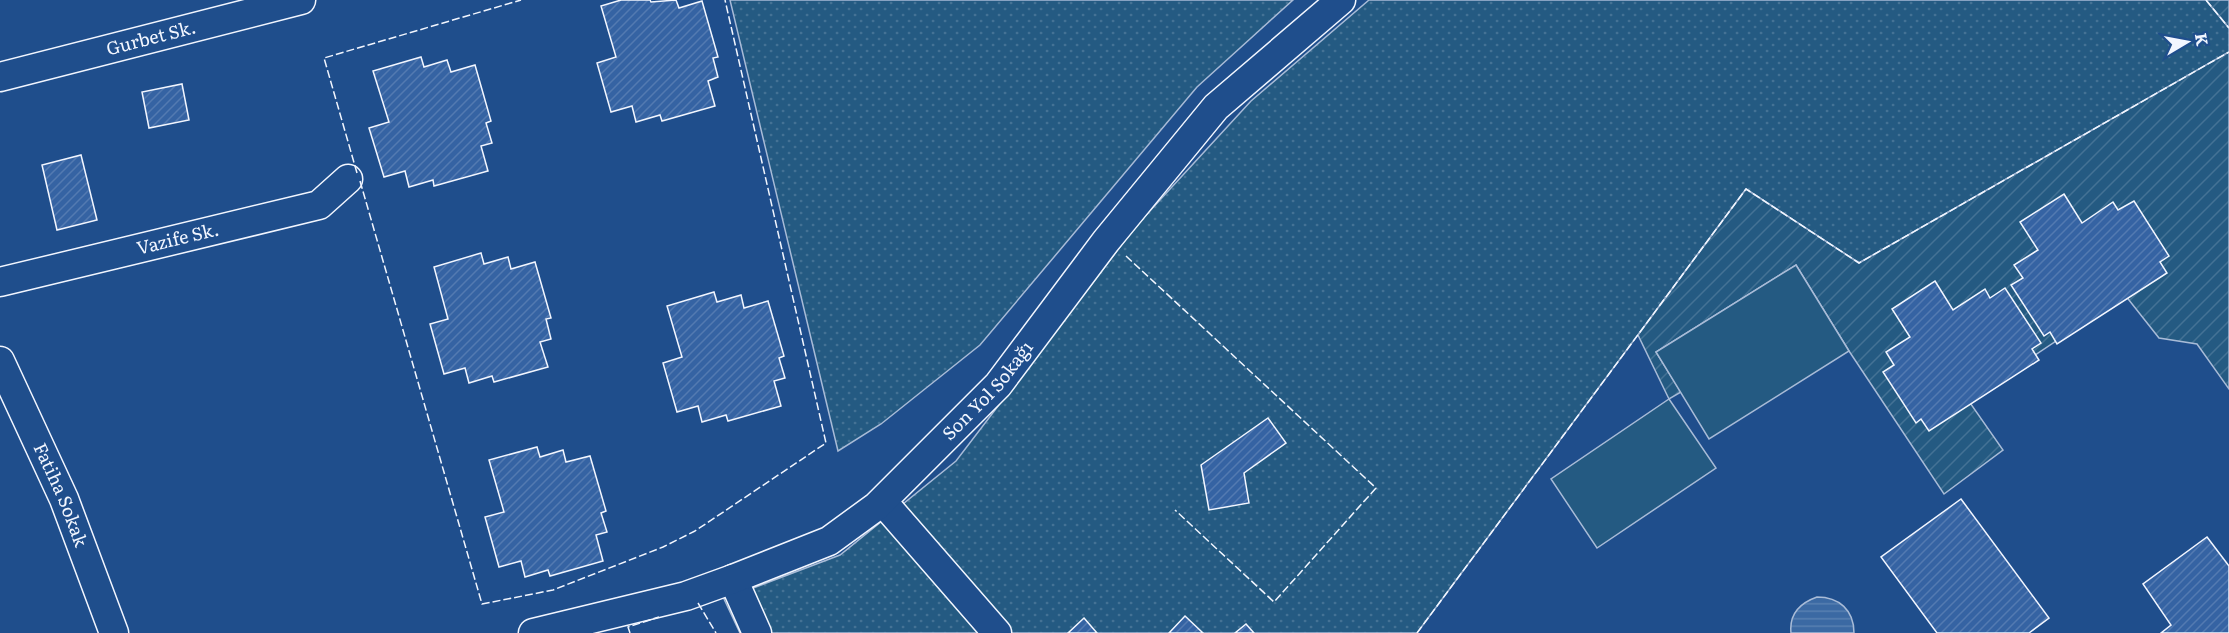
<svg xmlns="http://www.w3.org/2000/svg" width="2229" height="633" viewBox="0 0 2229 633" font-family="Literata,serif">
  <style>
    .grass { fill: url(#grass-dots); stroke: #a8bbd7; stroke-width: 1.5 }
    .garden { fill: url(#garden-furrows); stroke: #a8bbd7; stroke-width: 1.5 }
    .pitch { fill: #245a82; stroke: #a8bbd7; stroke-width: 1.5 }
    .water { fill: url(#water-rules); stroke: #a8bbd7; stroke-width: 1.5 }
    .building { fill: url(#building-hatch); stroke: #f2f6ff; stroke-width: 1.5 }
    .lines { fill: none; stroke-linecap: round; stroke-linejoin: round }
    .street-casing { stroke: #f2f6ff; stroke-width: 31 }
    .street { stroke: #1f4e8c; stroke-width: 28 }
    .fence { stroke: #f2f6ff; stroke-width: 1.5; stroke-dasharray: 8 3; stroke-linecap: butt }
    .labels { text-anchor: middle; stroke-width: 4.5; stroke-linejoin: round; paint-order: stroke }
    .street-label { font-size: 18px; fill: #f2f6ff; stroke: #1f4e8c }
  </style>
  <defs>
    <pattern id="grass-dots" width="8" height="8" patternUnits="userSpaceOnUse" patternTransform="scale(1.5)"><rect width="8" height="8" fill="#245a82"/><path d="M2 2h.1M6 6h.1" fill="none" stroke="#447295" stroke-width="1.8" stroke-linecap="round"/></pattern>
    <pattern id="garden-furrows" width="10" height="10" patternUnits="userSpaceOnUse" patternTransform="scale(1.5)"><rect width="10" height="10" fill="#245a82"/><path d="M-1 1l2-2M0 10L10 0M9 11l2-2" fill="none" stroke="#447295"/></pattern>
    <pattern id="water-rules" width="6" height="5" patternUnits="userSpaceOnUse" patternTransform="scale(1.5)"><rect width="6" height="5" fill="#3b69a3"/><path d="M0 2.5h6" fill="none" stroke="#587fb1"/></pattern>
    <pattern id="building-hatch" width="6" height="6" patternUnits="userSpaceOnUse" patternTransform="scale(1.5)"><rect width="6" height="6" fill="#3563a3"/><path d="M-1 1l2-2M0 6l6-6M5 7l2-2" fill="none" stroke="#537ab1"/></pattern>
  </defs>
  <rect width="100%" height="100%" fill="#1f4e8c"/>
  <g class="grass">
    <path d="M730,0H1293L1197,87L980,345L881,424L838,451Z"/>
    <path d="M1369,0H2206L2229,28V52L1859,263L1746,189L1417,633H740L724,599L840,555L956,461L1136,226L1251,101Z"/>
  </g>
  <g class="garden">
    <path d="M2206,0H2229V28Z"/>
    <path d="M2229,52V389L2197,344L2159,338L2125,295L1968,400L2003,450L1944,494L1849,351L1796,265L1656,352L1681,392L1669,399L1638,335L1746,189L1859,263Z"/>
  </g>
  <g class="pitch">
    <path d="M1796,265L1849,351L1709,439L1656,352Z"/>
    <path d="M1669,399L1716,468L1597,548L1551,479Z"/>
  </g>
  <path class="water" d="M1817,597C1839,597 1854,610 1854,633H1791C1789,614 1800,603 1817,597Z"/>
  <g class="building">
    <path d="M621,0H650L651,2L676,0L679,8L702,1L718,57L713,58L718,77L708,81L715,106L662,121L660,115L636,122L632,106L611,112L597,63L616,57L601,6Z"/>
    <path d="M421,57L424,67L447,60L451,72L475,65L491,121L486,123L492,143L481,146L488,171L434,186L433,180L409,187L405,171L384,177L369,128L389,122L373,71Z"/>
    <path d="M182,84L189,120L149,128L142,92Z"/>
    <path d="M81,155L97,220L57,230L42,165Z"/>
    <path d="M2064,194L2082,223L2113,202L2118,210L2134,201L2169,256L2160,262L2167,273L2057,344L2050,332L2044,336L2011,285L2023,278L2014,265L2038,250L2020,222Z"/>
    <path d="M481,253L484,264L508,257L511,269L535,262L551,318L546,319L551,339L540,342L548,367L494,382L492,376L469,383L465,368L444,374L430,324L448,319L434,267Z"/>
    <path d="M1935,281L1953,310L1985,289L1990,298L2005,288L2041,343L2032,349L2039,360L1929,431L1921,419L1916,423L1883,372L1894,365L1886,352L1910,337L1892,309Z"/>
    <path d="M714,292L717,302L741,295L744,308L768,301L784,356L779,358L785,378L774,381L781,406L728,421L726,415L702,422L698,406L677,412L663,363L682,357L667,306Z"/>
    <path d="M1268,418L1286,443L1244,473L1249,503L1209,510L1201,465Z"/>
    <path d="M537,447L540,457L563,450L566,462L590,456L606,511L601,513L607,532L596,535L603,561L550,576L548,570L525,577L521,561L499,567L485,517L504,512L489,460Z"/>
    <path d="M1961,499L2049,618L2029,633H1937L1881,557Z"/>
    <path d="M2207,537L2229,566V633H2161L2171,625L2143,584Z"/>
    <path d="M1185,616L1203,633H1169Z"/>
    <path d="M1084,618L1097,633H1068Z"/>
    <path d="M1246,624L1254,633H1235Z"/>
  </g>
  <g class="lines">
    <g class="street-casing">
      <g id="street">
        <path id="s1" d="M0,77L301,0"/>
        <path id="s2" d="M0,282L319,205L348,179"/>
        <path id="s3" d="M0,361L64,499L114,633"/>
        <path d="M883,502L997,633"/>
        <path d="M733,579L757,633"/>
        <path id="s4" d="M533,633L686,596L733,579L829,541L877,506L998,385L1106,241L1216,107L1341,0"/>
      </g>
    </g>
    <use href="#street" class="street"/>
    <g class="fence">
      <path d="M2206,0L2229,28"/>
      <path d="M357,173L324,58L521,0"/>
      <path d="M360,181L482,604L553,590L663,547L695,531L826,443L725,0"/>
      <path d="M1126,256L1376,488L1274,602L1175,510"/>
      <path d="M698,603L716,633"/>
      <path d="M630,633L628,627L659,617"/>
      <path d="M1417,633L1746,189L1859,263L2229,52"/>
    </g>
  </g>
  <g class="labels">
    <g class="street-label">
      <text dy="6" stroke="none"><textPath href="#s1" startOffset="156">Gurbet Sk.</textPath></text>
      <text dy="6" stroke="none"><textPath href="#s2" startOffset="183">Vazife Sk.</textPath></text>
      <text dy="6" stroke="none"><textPath href="#s4" startOffset="530">Son Yol Sokağı</textPath></text>
      <text dy="6" stroke="none"><textPath href="#s3" startOffset="147">Fatiha Sokak</textPath></text>
    </g>
  </g>
  <g transform="translate(2187 42) rotate(80)" stroke="#1f4e8c" stroke-width="4.5" paint-order="stroke">
  <path d="M0-4.5L10 22L0 15L-10 22Z" fill="#f2f6ff"/>
  <text y="-9" font-size="16" font-weight="bold" text-anchor="middle" fill="#f2f6ff">K</text>
  </g>
</svg>
